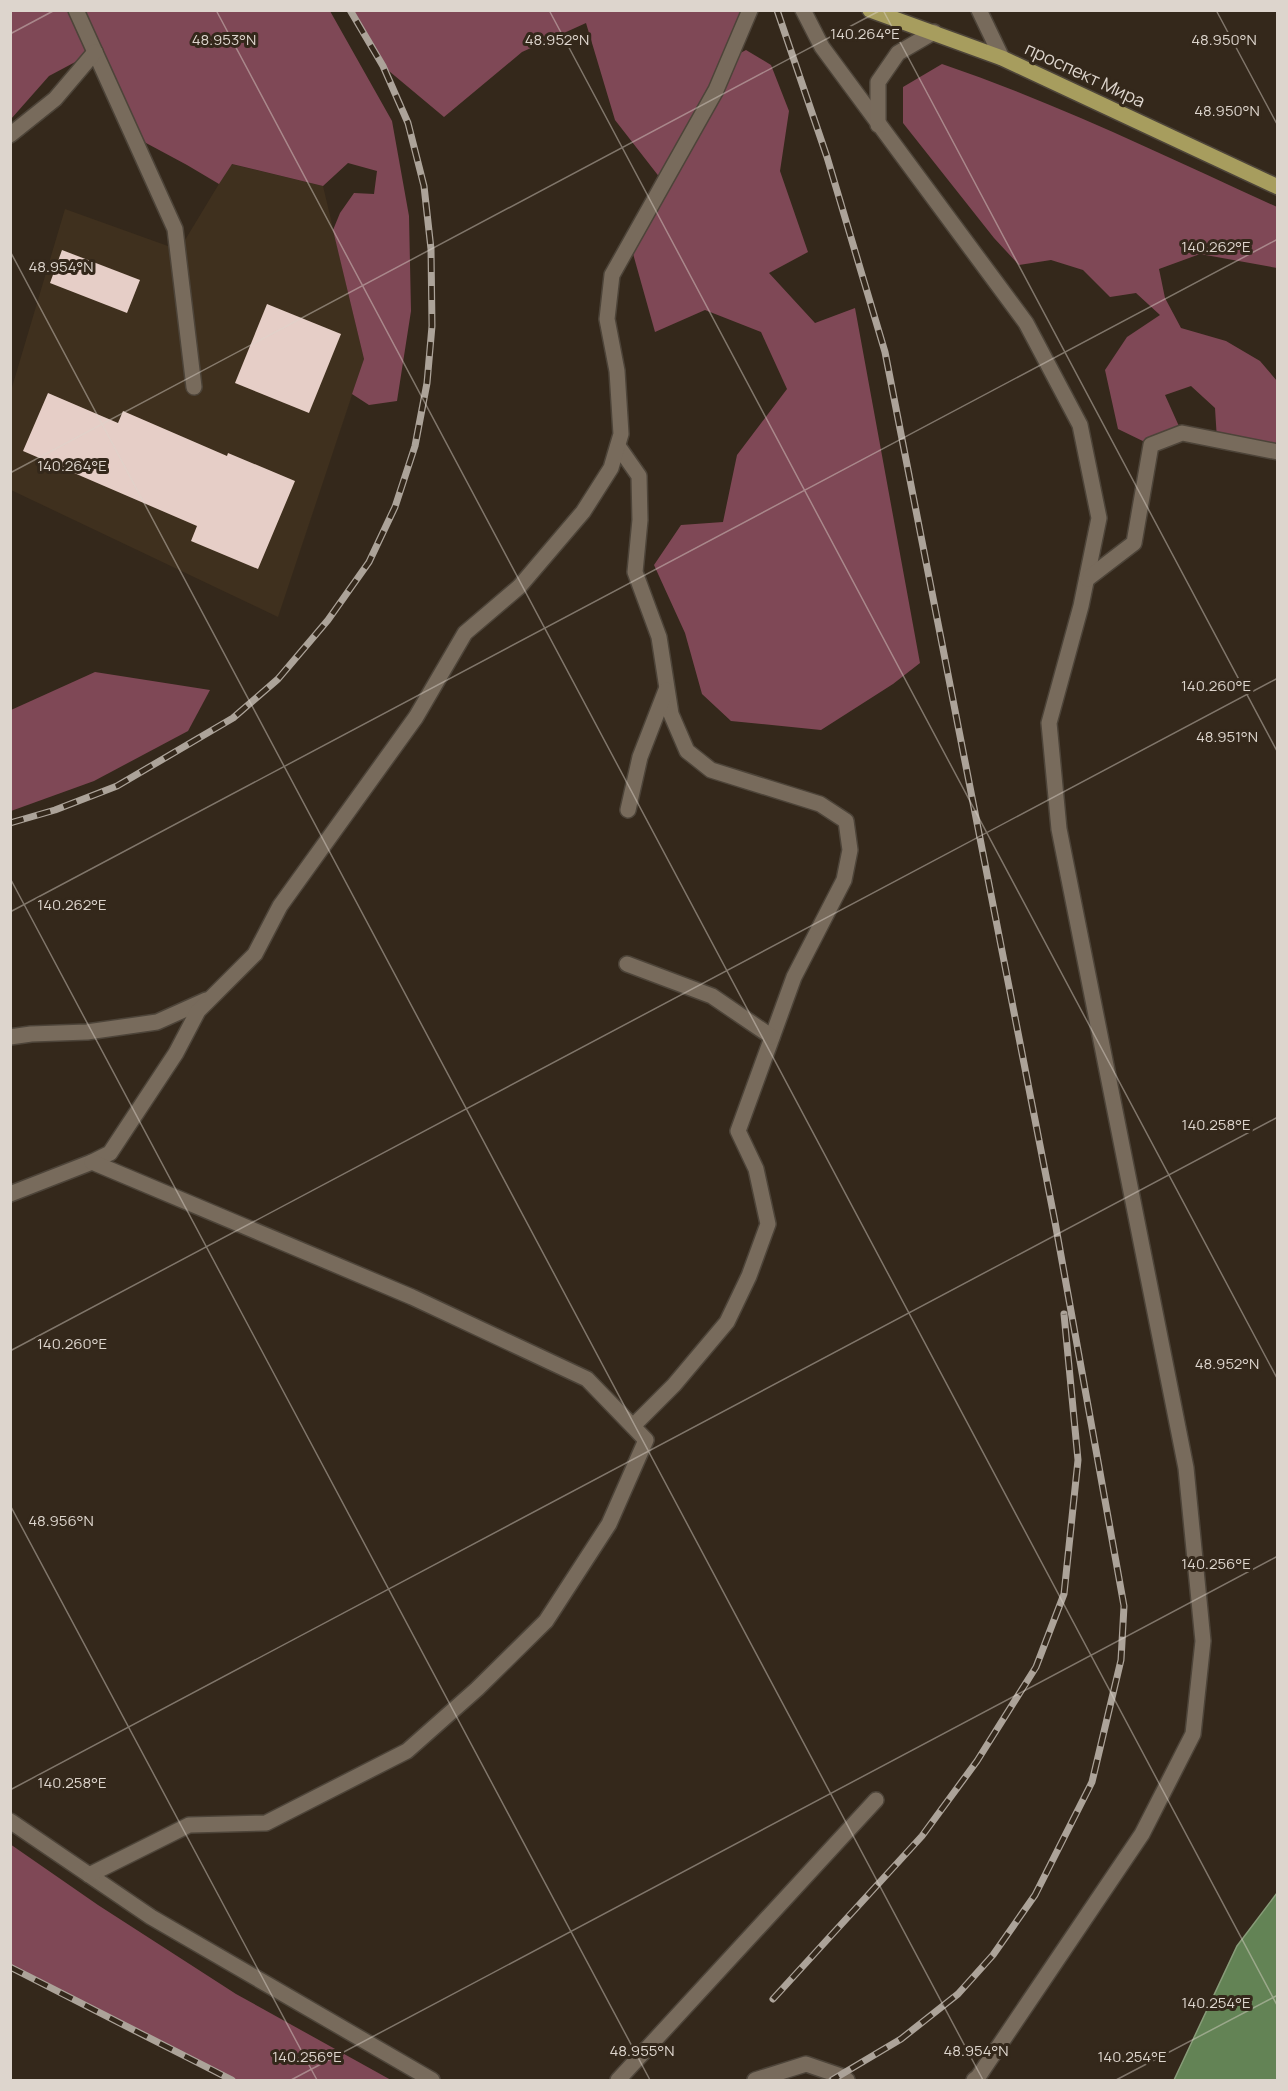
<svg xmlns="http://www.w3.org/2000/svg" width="1288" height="2091" viewBox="0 0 1288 2091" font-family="Manrope,sans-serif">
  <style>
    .built { fill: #3f301e }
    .forest { fill: #7f4856 }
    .water { fill: #638355; stroke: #889c79; stroke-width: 1.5 }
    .building { fill: #e6cec7 }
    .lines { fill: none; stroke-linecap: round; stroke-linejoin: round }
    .minor-casing { stroke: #4d4439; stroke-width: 18 }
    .major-casing { stroke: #4d4439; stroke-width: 18 }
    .minor { stroke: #786b5c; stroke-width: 15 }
    .major { stroke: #a79d5e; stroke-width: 15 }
    .rail-casing { stroke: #aca399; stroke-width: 7 }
    .rail { stroke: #34281b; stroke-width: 4.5; stroke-dasharray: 14; stroke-linecap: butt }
    .ticks { fill: none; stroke: #ddd5cd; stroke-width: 1.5; stroke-opacity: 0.45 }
    .labels { text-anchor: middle; stroke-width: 6; stroke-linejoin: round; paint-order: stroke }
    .street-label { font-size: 18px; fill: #ddd5cd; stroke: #34281b }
    .ticks-label { font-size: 15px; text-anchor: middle; fill: #ddd5cd; stroke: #34281b; stroke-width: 6; stroke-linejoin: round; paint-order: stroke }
  </style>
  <rect width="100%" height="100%" fill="#34281b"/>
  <path class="built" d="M231,164L323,186L364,359L278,617L11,490L10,394L65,209L179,250Z"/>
  <g class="forest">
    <path d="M11,11H330L392,121L409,216L411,311L397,401L369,405L352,394L364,359L333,230L340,213L354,193L374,194L377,171L348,163L323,186L232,164L219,184L187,165L133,136L94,52L49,76L11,119Z"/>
    <path d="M350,11H750L731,58L746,50L771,65L789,111L780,171L808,252L769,273L815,323L855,308L920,663L893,684L821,730L731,721L702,694L685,633L654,565L681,525L723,522L737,455L787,389L761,332L705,310L655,332L630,243L664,183L615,120L586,23L522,52L444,117L383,66Z"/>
    <path d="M942,64C1057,103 1167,157 1277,207V268L1200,254L1159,269L1165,298L1181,328L1226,341L1260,361L1277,381V452L1217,440L1215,408L1191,386L1165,395L1182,433L1151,445L1118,429L1105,370L1127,337L1160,315L1136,293L1110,297L1083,270L1051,260L1019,265L994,238L903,123V87Z"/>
    <path d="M95,672L210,690L188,731L94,781L11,811V710Z"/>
    <path d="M10,1844L98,1905L236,1994L391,2080H232L11,1967Z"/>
  </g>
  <path class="water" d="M1277,1893V2080H1174L1237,1946Z"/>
  <g class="building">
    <path d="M62,250L140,280L127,313L50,283Z"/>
    <path d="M267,304L341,334L309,413L235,383Z"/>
    <path d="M48,393L118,423L123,411L227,456L228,453L295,481L258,569L191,541L197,526L23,451Z"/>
  </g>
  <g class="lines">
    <g class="minor-casing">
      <g id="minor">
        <path d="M76,10L175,229L194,387"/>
        <path d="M803,10L822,47L1026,323L1080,425L1099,518L1081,606L1049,723L1059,829L1186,1468L1203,1641L1193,1734L1142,1834L978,2077L974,2080"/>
        <path d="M979,10L1002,58"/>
        <path d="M878,125V82L898,53L934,32"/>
        <path d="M10,135L55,99L95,52"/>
        <path d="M618,446L639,476L640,520L635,572L659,637L671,714L687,751L711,770L820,804L846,821L850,850L844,880L794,977L738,1131L756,1169L768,1224L749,1276L727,1322L674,1385L633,1426"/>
        <path d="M1087,579L1134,543L1151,445L1182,433L1278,452"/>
        <path d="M628,810L640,757L666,690"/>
        <path d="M627,964L712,996L772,1037"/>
        <path d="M10,1037L31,1034L87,1032L157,1022L206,1000"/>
        <path d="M10,1194L92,1162L110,1153L176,1053L198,1011L255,954L280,906L416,717L465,633L519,587L583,512L611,468L621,434L617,371L607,319L612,275L716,90L750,10"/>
        <path d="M10,1821L151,1917L432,2080"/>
        <path d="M89,1875L189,1825L266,1823L407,1751L477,1689L546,1621L609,1524L646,1440L587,1379L412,1297L92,1162"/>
        <path d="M618,2080L876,1800"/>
        <path d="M755,2080L806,2064L841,2076L847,2080"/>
      </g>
    </g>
    <g class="major-casing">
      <path id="major" d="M870,10L1002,58L1278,187"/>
    </g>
    <use href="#minor" class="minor"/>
    <use href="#major" class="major"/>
    <g class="rail-casing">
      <g id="rail">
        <path d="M777,10L827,157L885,352L1055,1222L1124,1606L1121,1660L1092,1782L1035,1895L993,1955L958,1994L901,2039L832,2080"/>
        <path d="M10,823L55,810L117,786L233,718L278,679L328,620L369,562L395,507L415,446L427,383L432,326L431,249L424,186L408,123L383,66L350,10"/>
        <path d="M10,1967L232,2080"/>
        <path d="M773,1999L922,1836L977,1761L1036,1667L1064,1594L1078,1460L1064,1314"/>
      </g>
    </g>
    <use href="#rail" class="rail"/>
  </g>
  <path class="ticks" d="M216,10L1278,2007M549,10L1278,1380M883,10L1278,753M1216,10L1278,126M10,34L55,10M10,251L983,2080M10,473L881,10M10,878L650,2080M10,912L1278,239M10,1351L1278,678M10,1505L317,2080M10,1790L1278,1117M291,2080L1278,1556M1116,2080L1278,1995"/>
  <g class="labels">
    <g class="street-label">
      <text transform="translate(1085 75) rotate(25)" y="6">проспект Мира</text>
    </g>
  </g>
  <g class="ticks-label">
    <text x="865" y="39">140.264°E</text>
    <text x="557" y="45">48.952°N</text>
    <text x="224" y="45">48.953°N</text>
    <text x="1224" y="45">48.950°N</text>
    <text x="1227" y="116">48.950°N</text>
    <text x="1216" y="252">140.262°E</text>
    <text x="61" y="272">48.954°N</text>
    <text x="72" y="471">140.264°E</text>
    <text x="1216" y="691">140.260°E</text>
    <text x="1227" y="742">48.951°N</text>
    <text x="72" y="910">140.262°E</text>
    <text x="1216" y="1130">140.258°E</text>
    <text x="72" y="1349">140.260°E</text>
    <text x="1227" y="1369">48.952°N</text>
    <text x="61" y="1526">48.956°N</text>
    <text x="1216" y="1569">140.256°E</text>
    <text x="72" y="1788">140.258°E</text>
    <text x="1216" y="2008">140.254°E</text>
    <text x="642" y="2056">48.955°N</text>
    <text x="976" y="2056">48.954°N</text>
    <text x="307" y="2062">140.256°E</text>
    <text x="1132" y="2062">140.254°E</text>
  </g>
  <rect width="1288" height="2091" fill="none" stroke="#ddd5cd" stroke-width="24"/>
</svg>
